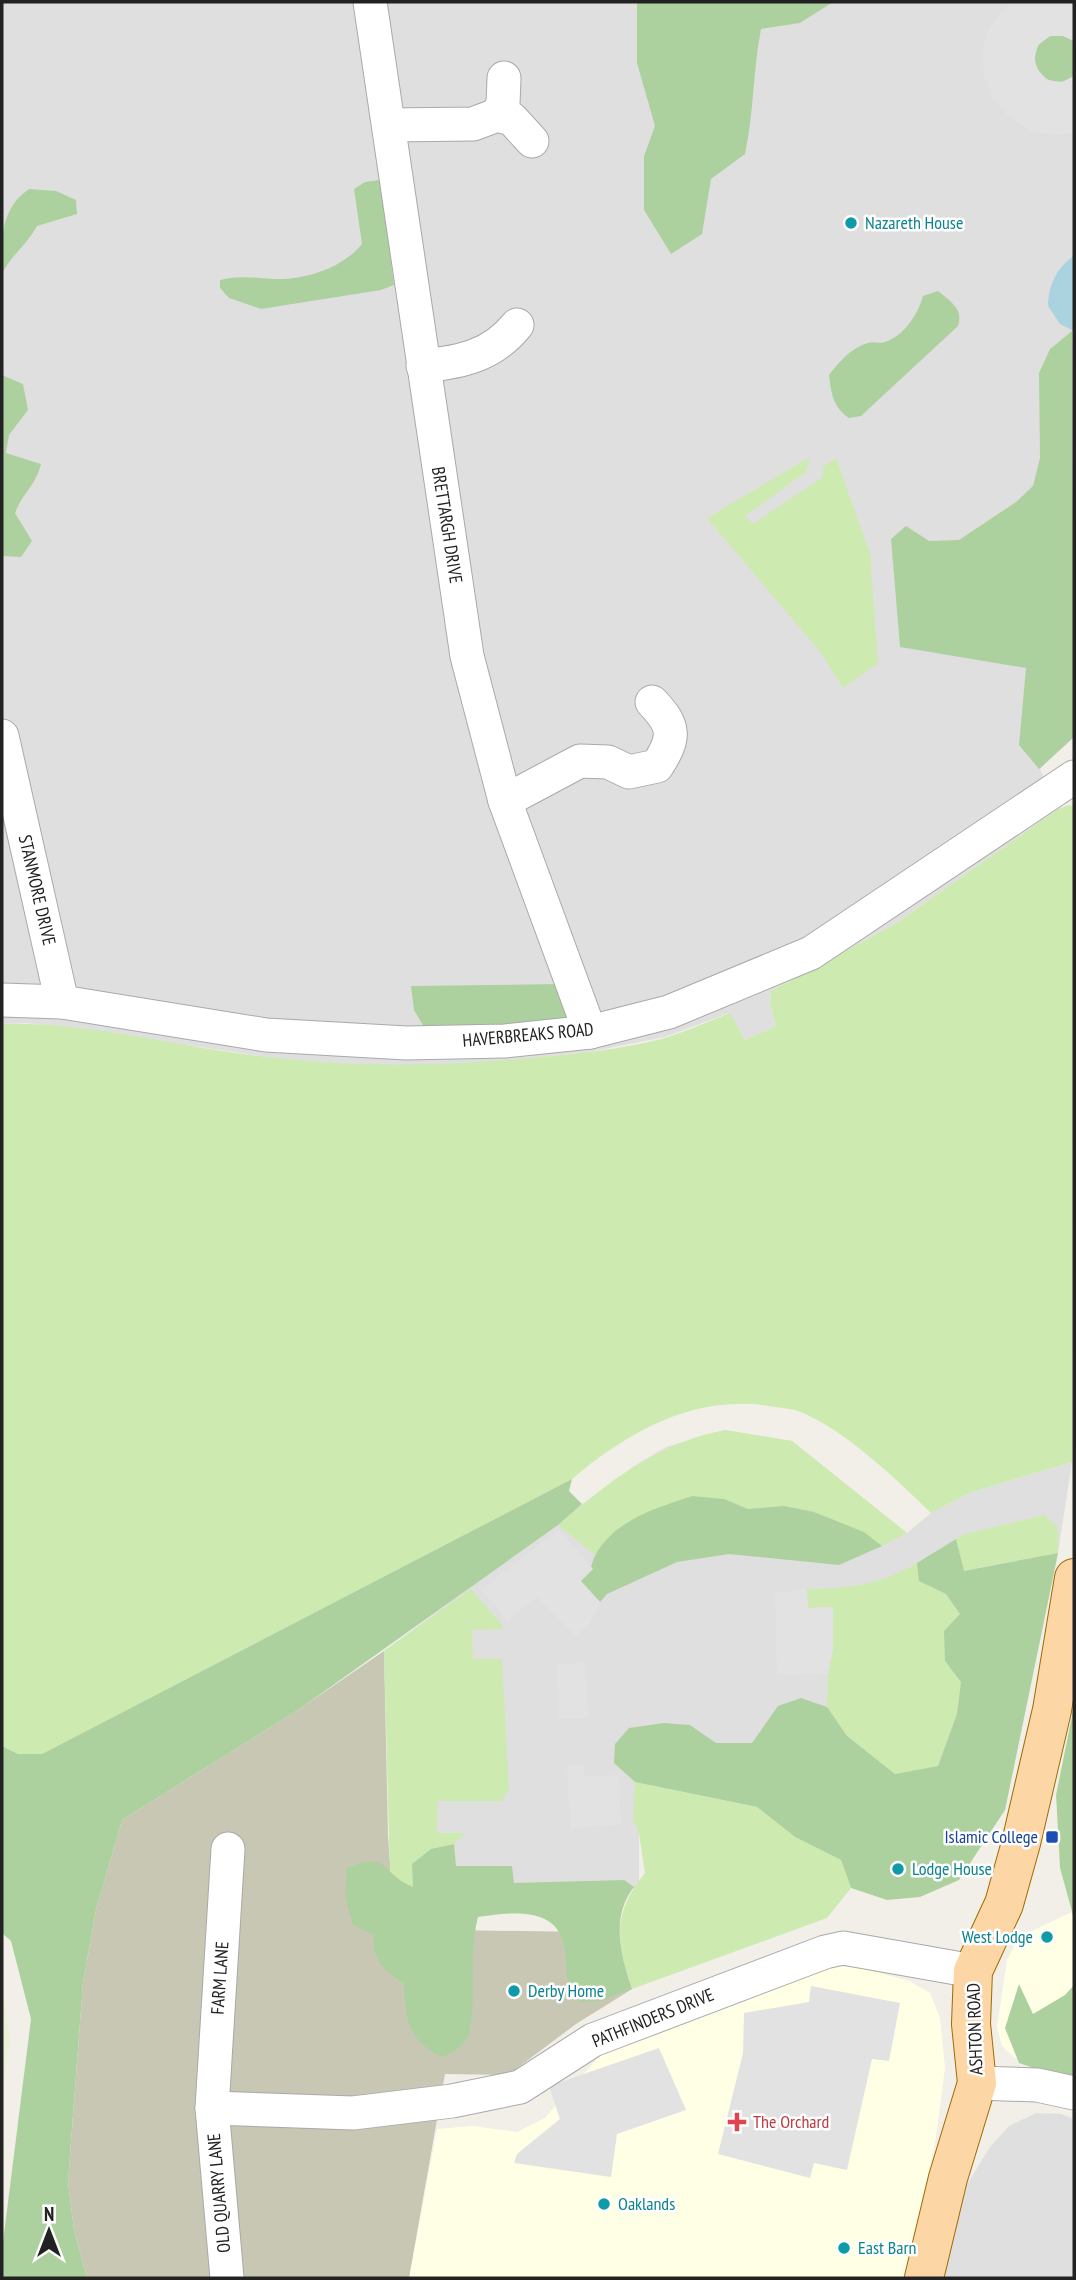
<svg xmlns="http://www.w3.org/2000/svg" width="1076" height="2280" viewBox="0 0 1076 2280" font-family="'PT Sans Narrow',sans-serif">
  <style>
    .residential { fill: #e0dfdf }
    .education { fill: #ffffe5 }
    .construction { fill: #c7c7b4 }
    .farmland { fill: #eef0d5 }
    .grass { fill: #cdebb0 }
    .forest { fill: #add19e }
    .parking { fill: #e2e2e2 }
    .water { fill: #aad3df }
    .lines { fill: none; stroke-linecap: round; stroke-linejoin: round }
    .minor-casing { stroke: #a9a9a9; stroke-width: 35 }
    .major-casing { stroke: #a06b00; stroke-width: 40 }
    .minor { stroke: #fff; stroke-width: 33 }
    .major { stroke: #fcd6a4; stroke-width: 38 }
    .culture-dot { fill: #0f9aa8; stroke: #fff; stroke-width: 2.5 }
    .transit-dot { fill: #1a4fb4; stroke: #fff; stroke-width: 2.5 }
    .health-dot { fill: #e0444e; stroke: #fff; stroke-width: 2.5 }
    .labels { text-anchor: middle; stroke-width: 5; stroke-linejoin: round; paint-order: stroke }
    .culture-label { font-size: 18px; fill: #0d838f; stroke: #fff; text-anchor: start }
    .street-label { font-size: 18px; fill: #222; stroke: #fff }
    .transit-label { font-size: 18px; fill: #164399; stroke: #fff; text-anchor: end }
    .health-label { font-size: 18px; fill: #be3a42; stroke: #fff; text-anchor: start }
  </style>
  <rect width="100%" height="100%" fill="#f2efe9"/>
  <g class="residential">
    <path d="M2,2H1074V737L1040,769L1058,809L895,924L771,991L770,1002L776,1026L745,1040L729,1013L665,1037L589,1052L465,1065L389,1066L295,1061L70,1028L26,1023L2,1024Z"/>
    <path d="M725,1430L792,1441L907,1533L931,1513L972,1492L1072,1462L1058,1553L1005,1810L920,1801L659,1753L639,1834V1888L392,1893L384,1651L634,1466L666,1447Z"/>
    <path d="M1036,2113L1061,2114L1074,2119V2278H938L961,2194L990,2147L1009,2126Z"/>
  </g>
  <g class="education">
    <path d="M1074,1706V2069L1015,2058L1002,2046L997,2027L1007,1960L1019,1937L1072,1912L1060,1868L1056,1795Z"/>
    <path d="M834,1966L862,1968L909,1981L930,1993L940,2018L945,2068L935,2144L904,2278H409L437,2129L473,2126L517,2132L545,2118L602,2053L784,1982Z"/>
  </g>
  <path class="construction" d="M384,1651L388,1836L394,1916L453,1930L582,1932L632,1989L576,2024L508,2075L445,2074L409,2278H87L74,2230L68,2182L83,1983L96,1910L122,1820L301,1708Z"/>
  <path class="farmland" d="M2,1988L10,2038L2,2091Z"/>
  <g class="grass">
    <path d="M810,457L806,472L745,516L753,524L823,477V467L836,458L870,553L878,663L843,688L821,653L707,518Z"/>
    <path d="M1069,805L1074,806L1072,1462L972,1492L931,1513C896,1479 846,1431 801,1412C793,1409 783,1408 775,1407C697,1392 629,1431 572,1479L42,1754H18L2,1746V1024C80,1021 166,1044 244,1054C343,1068 440,1067 540,1057C581,1053 625,1049 665,1038C687,1031 709,1021 730,1013L745,1040L776,1026L770,1002L771,991L895,924L1058,809Z"/>
    <path d="M725,1430L792,1441L907,1533L882,1546L864,1532L814,1512L784,1506L748,1509L724,1499L621,1526L595,1555L558,1525C610,1481 657,1443 725,1430Z"/>
    <path d="M1044,1515L1058,1527V1553L963,1571L956,1539L965,1534Z"/>
    <path d="M917,1563L920,1581L946,1594L960,1614L945,1661L961,1682L957,1714L938,1766L895,1775L847,1736L827,1707L828,1674L833,1649L832,1607L808,1608L807,1589C851,1588 878,1586 917,1563Z"/>
    <path d="M471,1589L502,1625L503,1629L472,1630L473,1659H502L509,1789L502,1801H437V1833H466L454,1844L431,1849L413,1878V1888L400,1882L390,1872L384,1651Z"/>
    <path d="M635,1782L757,1807L795,1837L841,1860L851,1888L827,1918L632,1989C616,1941 612,1914 645,1873L639,1834L633,1819Z"/>
  </g>
  <g class="forest">
    <path d="M637,2H833L800,23L761,29C753,70 754,112 745,154L711,179L702,234L671,254L644,210V156L655,126L637,63Z"/>
    <path d="M1058,34L1074,41V76C1041,101 1014,42 1058,34Z"/>
    <path d="M380,180L394,285L381,290L261,309L229,298L220,288V280C239,275 255,278 274,279C306,280 342,268 362,244L354,189L365,182Z"/>
    <path d="M29,189L56,191L76,200L77,214L37,226C27,245 11,255 2,274C2,238 0,209 29,189Z"/>
    <path d="M938,291C950,301 964,309 958,326L861,416L849,418C833,407 831,393 829,375C838,363 852,347 868,343C873,341 880,344 885,342C904,336 918,314 923,296Z"/>
    <path d="M1072,331L1074,737L1039,769L1019,745L1026,668L900,647L891,539L906,526L929,541L959,540L1016,502L1033,486L1040,458L1039,373L1050,349Z"/>
    <path d="M2,375L23,384L28,410L9,435L6,453L41,464C35,487 23,492 15,513L32,541L21,557L2,556Z"/>
    <path d="M560,984L570,1019L562,1024L424,1027L414,1010L411,986Z"/>
    <path d="M572,1479L569,1491L582,1504L558,1525L301,1708L122,1820L96,1910L83,1983L68,2182L74,2230L87,2278H2V2250L31,2019L11,1941L2,1933V1746L18,1754H42Z"/>
    <path d="M692,1496L724,1499L748,1509L784,1506L814,1512L864,1532L882,1546L839,1565L729,1554L677,1562L607,1594L600,1602L580,1581C594,1568 589,1568 596,1554C616,1519 657,1508 692,1496Z"/>
    <path d="M956,1539L964,1571L1058,1553L1005,1810L959,1880L920,1897L887,1900L851,1888L841,1860L795,1837L757,1807L635,1782L614,1763L615,1744L629,1728L664,1723L690,1725L716,1743H752L778,1706L801,1698L827,1707L847,1736L895,1774L938,1766L957,1714L961,1682L945,1661L944,1631L960,1614L946,1594L919,1581L917,1563Z"/>
    <path d="M1074,1706V1919L1060,1868L1056,1795Z"/>
    <path d="M454,1844L456,1866H512L514,1883L624,1880L634,1887C610,1917 621,1956 632,1989L600,2001L581,2002C559,1977 571,1970 563,1942C554,1905 506,1913 478,1917C468,1955 477,1997 469,2033C466,2045 452,2054 441,2057C407,2038 406,2021 404,1984C385,1971 371,1960 374,1935L353,1925L345,1896L347,1868C389,1850 380,1873 413,1887L412,1864L431,1849Z"/>
    <path d="M1019,1984L1033,2014L1065,1995L1074,1985V2079H1065L1019,2063L1005,2028Z"/>
  </g>
  <g class="parking">
    <path d="M1010,2H1074V41L1066,36H1050L1038,45L1034,60L1036,68L1047,80L1062,82L1074,76V132L1057,135L1032,131L1010,118L993,99L984,76L982,51L989,28Z"/>
    <path d="M559,1529L593,1569L581,1581L600,1602L589,1624L576,1636L537,1597L508,1621L481,1590Z"/>
    <path d="M807,1589L808,1608L833,1607V1649L828,1674L777,1675L775,1593Z"/>
    <path d="M585,1663L588,1718L559,1719L557,1664Z"/>
    <path d="M567,1765H583L585,1776L619,1775L621,1825L570,1828Z"/>
    <path d="M811,1986L900,2003L889,2061L872,2059L847,2170L814,2163L810,2178L718,2154L743,2053L744,2013L809,2002Z"/>
    <path d="M659,2048L686,2110L617,2134L611,2177L514,2163L517,2154L560,2119L549,2086Z"/>
  </g>
  <path class="water" d="M1072,257H1074V331L1060,324L1048,306C1048,286 1056,269 1072,257Z"/>
  <g class="lines">
    <g class="minor-casing">
      <g id="minor">
        <path d="M370,2L467,656L505,801L590,1032"/>
        <path d="M497,115L503,104L504,78"/>
        <path d="M389,125L473,124L497,115L512,119L532,141"/>
        <path d="M423,366C461,362 492,356 517,325"/>
        <path d="M2,736L62,1002"/>
        <path d="M505,801L580,761L608,762L629,772L657,766C675,738 676,727 652,702"/>
        <path d="M2,1000L62,1002L266,1035L406,1043L505,1041L590,1032L669,1012L811,953L1074,777"/>
        <path d="M977,2083L1037,2085L1074,2093"/>
        <path d="M212,2108L353,2113L452,2101L520,2087L593,2040L825,1952L843,1948L973,1971"/>
        <path d="M227,2278L212,2108L228,1849"/>
      </g>
    </g>
    <g class="major-casing">
      <path id="major" d="M924,2278L948,2178L977,2083L971,2024L973,1971L1004,1904L1021,1843L1052,1710L1074,1578"/>
    </g>
    <use href="#minor" class="minor"/>
    <use href="#major" class="major"/>
  </g>
  <g class="culture-dot">
    <circle cx="851" cy="223" r="7"/>
    <circle cx="898" cy="1869" r="7"/>
    <circle cx="1047" cy="1937" r="7"/>
    <circle cx="514" cy="1991" r="7"/>
    <circle cx="604" cy="2204" r="7"/>
    <circle cx="844" cy="2248" r="7"/>
  </g>
  <rect class="transit-dot" x="1045" y="1830" width="14" height="14" rx="3.5"/>
  <path class="health-dot" d="M733.5 2111.5h7v7h7v7h-7v7h-7v-7h-7v-7h7z"/>
  <g class="labels">
    <g class="culture-label">
      <text x="865" y="229">Nazareth House</text>
      <text x="912" y="1875">Lodge House</text>
      <text x="1033" y="1943" text-anchor="end">West Lodge</text>
      <text x="528" y="1997">Derby Home</text>
      <text x="618" y="2210">Oaklands</text>
      <text x="858" y="2254">East Barn</text>
    </g>
    <g class="street-label">
      <text transform="translate(447 525) rotate(81)" y="6">BRETTARGH DRIVE</text>
      <text transform="translate(37 890) rotate(77)" y="6">STANMORE DRIVE</text>
      <text transform="translate(528 1035) rotate(-5)" y="6">HAVERBREAKS ROAD</text>
      <text transform="translate(220 1978) rotate(-86)" y="6">FARM LANE</text>
      <text transform="translate(653 2018) rotate(-22)" y="6">PATHFINDERS DRIVE</text>
      <text transform="translate(975 2029) rotate(-92)" y="6">ASHTON ROAD</text>
      <text transform="translate(219 2193) rotate(-95)" y="6">OLD QUARRY LANE</text>
    </g>
    <g class="transit-label">
      <text x="1038" y="1843">Islamic College</text>
    </g>
    <g class="health-label">
      <text x="753" y="2128">The Orchard</text>
    </g>
  </g>
  <rect width="1076" height="2280" fill="none" stroke="#222222" stroke-width="7"/>
  <g transform="translate(49 2231)" stroke="#ffffff" stroke-width="5" paint-order="stroke">
  <path d="M0-5L12 26L0 18L-12 26Z" fill="#222222"/>
  <text y="-10" font-size="19" font-weight="bold" text-anchor="middle" fill="#222222">N</text>
  </g>
</svg>
